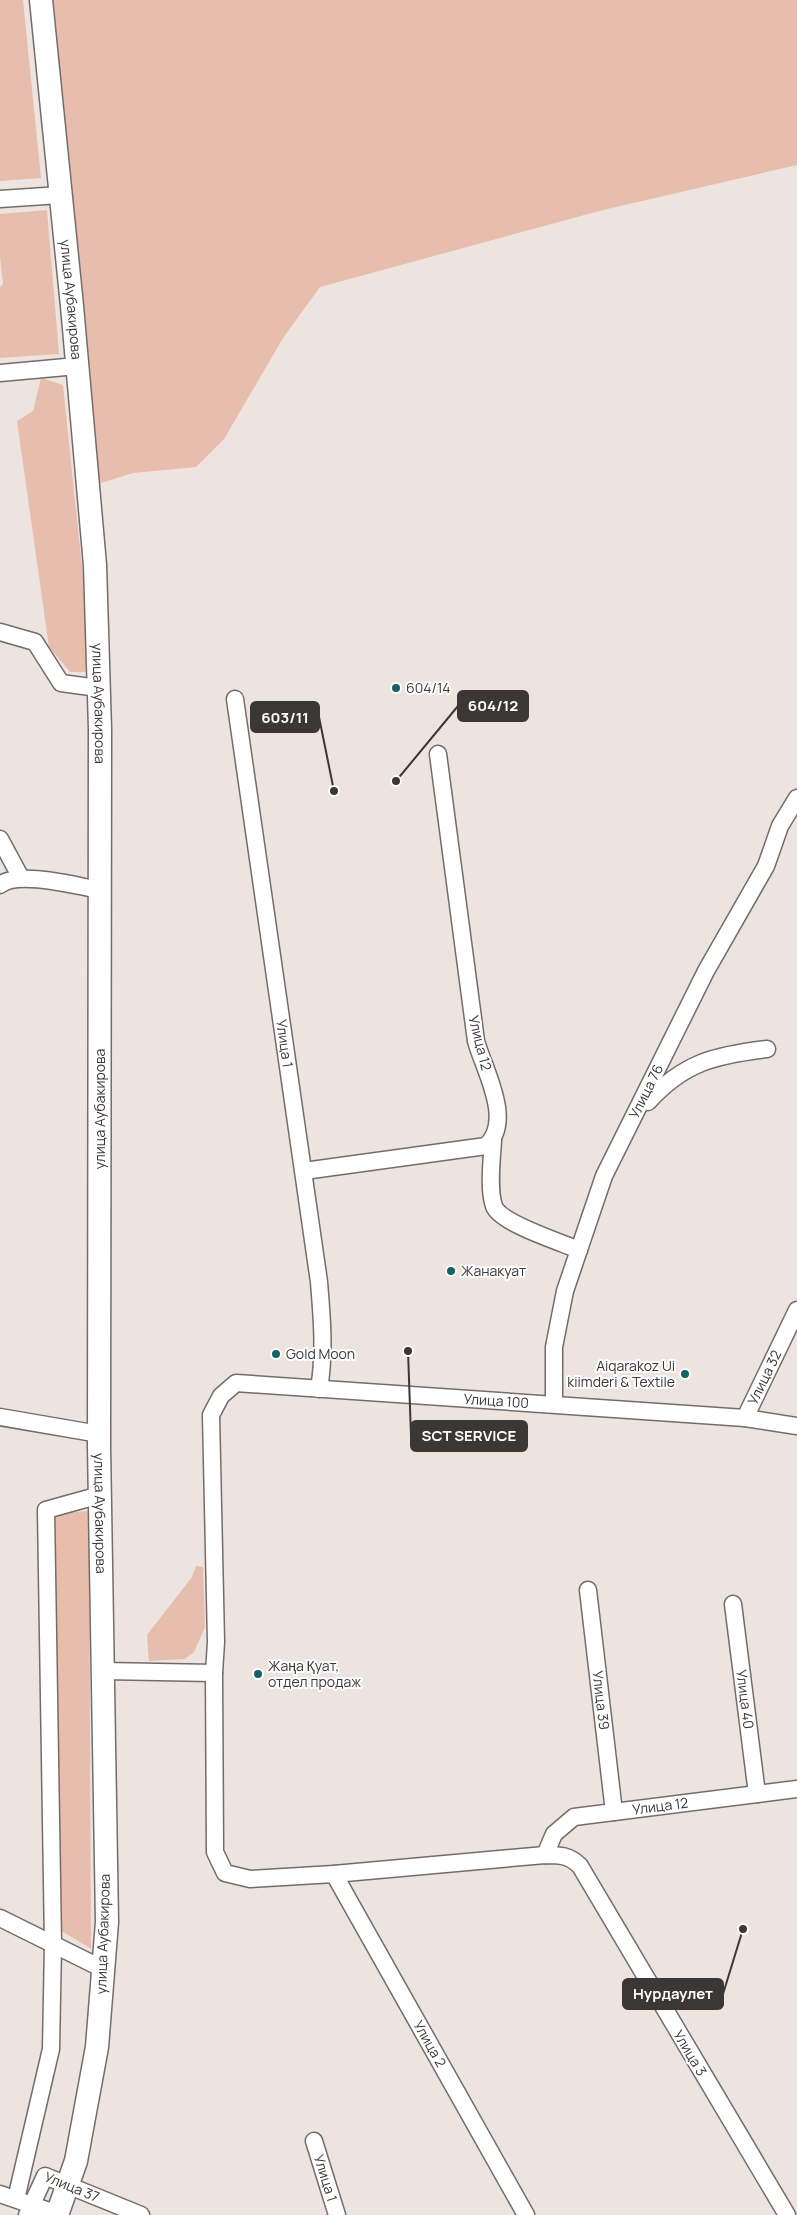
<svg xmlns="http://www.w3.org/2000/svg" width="797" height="2215" viewBox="0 0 797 2215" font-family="Manrope,sans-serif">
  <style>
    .green { fill: #e7bead }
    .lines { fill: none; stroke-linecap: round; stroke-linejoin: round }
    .minor-casing { stroke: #756c69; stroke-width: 19 }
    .secondary-casing { stroke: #756c69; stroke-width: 25 }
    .minor { stroke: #fff; stroke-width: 16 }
    .secondary { stroke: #fff; stroke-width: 22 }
    .poi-dot { fill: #126266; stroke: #fff; stroke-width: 2 }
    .labels { text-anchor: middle; stroke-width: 4; stroke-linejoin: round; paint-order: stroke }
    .street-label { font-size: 14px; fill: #3b3736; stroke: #fff }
    .poi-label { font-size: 14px; fill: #3b3736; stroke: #fff; text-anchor: start }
    .leader { fill: none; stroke: #3b3736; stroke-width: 2 }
    .callout-dot { fill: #3b3736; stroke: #fff; stroke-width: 2 }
    .callout { fill: #3b3736; stroke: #3b3736; stroke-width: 2 }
    .callout-label { font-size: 15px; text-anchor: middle; font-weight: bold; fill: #fff }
  </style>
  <rect width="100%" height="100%" fill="#ede3df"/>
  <g class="green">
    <path d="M0,0H23L41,178L0,181Z"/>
    <path d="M41,0H797V165L603,210L320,287L283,338L224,439L196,467L133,473L88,487Z"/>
    <path d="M47,210L59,354L0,358V287L3,284L0,257V214Z"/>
    <path d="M41,378L63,385L93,672H70L49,647L17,421L33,411Z"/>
    <path d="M89,1511L91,1949L57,1928L52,1532L54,1514Z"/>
    <path d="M196,1566L203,1567L205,1627L194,1652L185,1659L149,1661L147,1635L192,1577Z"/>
  </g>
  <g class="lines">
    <g class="minor-casing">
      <g id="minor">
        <path d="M0,199L60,195"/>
        <path d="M0,373L77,366"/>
        <path d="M0,632L35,642L61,683L98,688"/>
        <path id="s1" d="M235,699L319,1282C322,1318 325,1353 319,1389"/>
        <path d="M0,839L21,878"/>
        <path d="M0,885C17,870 77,886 100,890"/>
        <path d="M648,1102C684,1062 716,1055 767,1049"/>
        <path d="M493,1140C492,1158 488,1189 494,1206C500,1223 560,1242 579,1250"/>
        <path d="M304,1171L486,1146C514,1121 484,1070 476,1041L438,754"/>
        <path id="s2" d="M554,1404V1347L565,1291L604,1176L706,971L766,866L780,826L797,798"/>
        <path d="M0,1417L99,1434"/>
        <path id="s3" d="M745,1418L797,1310"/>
        <path id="s4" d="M588,1590L614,1812"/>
        <path id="s5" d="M733,1604L757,1794"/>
        <path d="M103,1671L214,1673"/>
        <path id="s6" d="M545,1855L554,1834L574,1817L797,1789"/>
        <path id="s7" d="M334,1874L526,2215"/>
        <path d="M0,1918L103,1969"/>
        <path id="s8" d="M314,2141L337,2215"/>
        <path d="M0,2194L58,2214"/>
        <path d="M16,2199L51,2049L53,1944L46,1510L100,1495"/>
        <path id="s9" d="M27,2215L45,2176L141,2215"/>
        <path id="s10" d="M787,2215L580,1866C569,1855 560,1855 545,1855L334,1874L250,1879L225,1873L215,1852L214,1673L216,1642L211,1415L221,1396L236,1383L745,1418L797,1426"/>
      </g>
    </g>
    <g class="secondary-casing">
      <g id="secondary">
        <path id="s11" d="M41,0L72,306L95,565L100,729L99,1446L107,1922L97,2047L76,2161L57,2215"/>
      </g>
    </g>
    <use href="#minor" class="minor"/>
    <use href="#secondary" class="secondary"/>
  </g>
  <g class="poi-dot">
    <circle cx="396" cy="688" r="5"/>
    <circle cx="451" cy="1271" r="5"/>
    <circle cx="276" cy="1354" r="5"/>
    <circle cx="685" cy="1374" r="5"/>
    <circle cx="258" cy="1674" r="5"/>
  </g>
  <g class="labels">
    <g class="street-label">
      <text dy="5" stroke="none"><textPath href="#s11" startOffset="301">улица Аубакирова</textPath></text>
      <text dy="5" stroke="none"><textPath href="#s11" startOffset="706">улица Аубакирова</textPath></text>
      <text dy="5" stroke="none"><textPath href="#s1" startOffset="348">Улица 1</textPath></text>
      <text transform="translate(480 1043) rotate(76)" y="5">Улица 12</text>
      <text dy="5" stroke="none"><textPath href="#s2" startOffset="330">Улица 76</textPath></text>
      <text transform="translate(100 1109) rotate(-90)" y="5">улица Аубакирова</text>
      <text dy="5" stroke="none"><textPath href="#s3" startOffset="45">Улица 32</textPath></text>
      <text dy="5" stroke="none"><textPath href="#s10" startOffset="1528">Улица 100</textPath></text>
      <text dy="5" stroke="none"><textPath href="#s11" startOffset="1516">улица Аубакирова</textPath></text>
      <text dy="5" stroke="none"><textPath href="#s5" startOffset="96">Улица 40</textPath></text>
      <text dy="5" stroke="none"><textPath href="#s4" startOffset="111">Улица 39</textPath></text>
      <text dy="5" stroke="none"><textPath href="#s6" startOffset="136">Улица 12</textPath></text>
      <text transform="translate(103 1934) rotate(-88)" y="5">улица Аубакирова</text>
      <text dy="5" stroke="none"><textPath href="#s7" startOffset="195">Улица 2</textPath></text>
      <text transform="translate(690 2053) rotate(59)" y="5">Улица 3</text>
      <text dy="5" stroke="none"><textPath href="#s8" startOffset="39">Улица 1</textPath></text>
      <text dy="5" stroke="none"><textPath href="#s9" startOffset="72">Улица 37</textPath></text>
    </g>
    <g class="poi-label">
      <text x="406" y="693">604/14</text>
      <text x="461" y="1276">Жанакуат</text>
      <text x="286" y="1359">Gold Moon</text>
      <text x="675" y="1371" text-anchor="end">Aiqarakoz Ui<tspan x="675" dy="16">kiimderi &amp; Textile</tspan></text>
      <text x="268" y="1671">Жаңа Қуат,<tspan x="268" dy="16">отдел продаж</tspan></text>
    </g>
  </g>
  <path class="leader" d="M396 781L458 706M334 791L319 717M408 1351L411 1436M743 1929L723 1994"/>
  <g class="callout-dot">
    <circle cx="396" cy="781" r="5"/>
    <circle cx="334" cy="791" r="5"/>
    <circle cx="408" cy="1351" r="5"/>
    <circle cx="743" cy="1929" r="5"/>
  </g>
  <g class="callout">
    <rect x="458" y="691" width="70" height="30" rx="5"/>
    <rect x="251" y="702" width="68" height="30" rx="5"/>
    <rect x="411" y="1421" width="116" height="30" rx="5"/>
    <rect x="623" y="1979" width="100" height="30" rx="5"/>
  </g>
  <g class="callout-label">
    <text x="493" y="711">604/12</text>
    <text x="285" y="723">603/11</text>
    <text x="469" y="1441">SCT SERVICE</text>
    <text x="673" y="1999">Нурдаулет</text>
  </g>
</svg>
